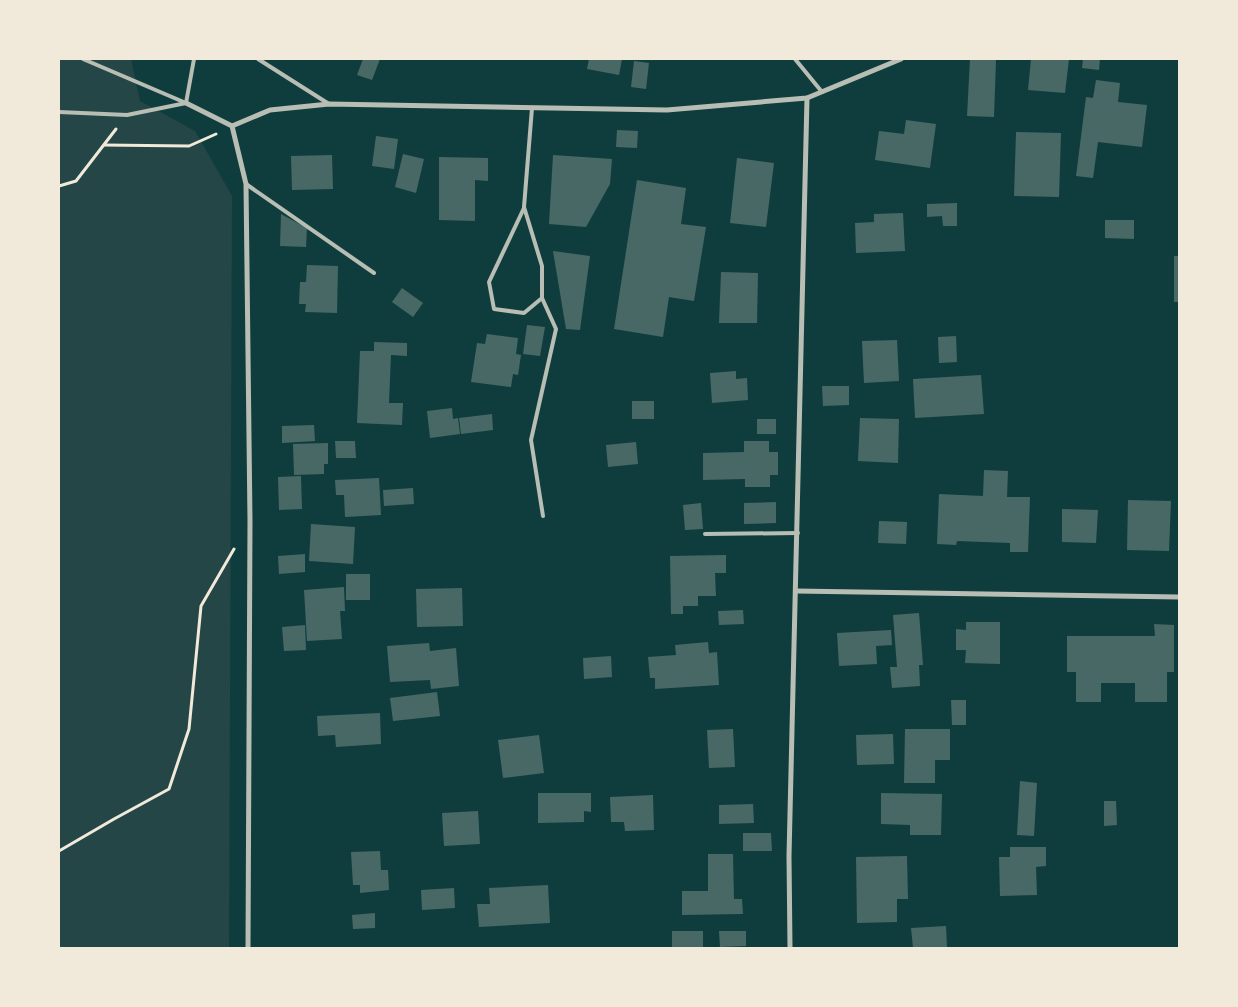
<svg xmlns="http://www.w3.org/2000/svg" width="1238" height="1007" viewBox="0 0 1238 1007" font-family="'Open Sans',sans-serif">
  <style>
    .green { fill: #244646 }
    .building { fill: #486865 }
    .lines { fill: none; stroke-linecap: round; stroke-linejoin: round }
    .path { stroke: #f1e9da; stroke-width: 3 }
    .service { stroke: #b8beb3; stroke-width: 4 }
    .minor { stroke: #b8beb3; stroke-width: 5 }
  </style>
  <rect width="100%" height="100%" fill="#0f3d3e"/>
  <path class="green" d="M59,59H131L140,101L195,131L232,196L229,948H59Z"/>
  <g class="building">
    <path d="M363,59H380L372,80L357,75Z"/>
    <path d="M589,59H622L619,75L587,69Z"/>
    <path d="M970,59L996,60L994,117L967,116Z"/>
    <path d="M1031,59H1069L1065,93L1028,90Z"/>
    <path d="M1083,59H1100L1099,70L1082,68Z"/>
    <path d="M634,61L649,63L646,89L631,87Z"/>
    <path d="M1096,80L1120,83L1118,102L1147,105L1142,147L1098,142L1093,178L1076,176L1086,97L1093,98Z"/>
    <path d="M906,120L936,124L930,168L875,160L879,131L904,134Z"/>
    <path d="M617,130L638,131L637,148L616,147Z"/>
    <path d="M1016,132L1061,133L1059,197L1014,196Z"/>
    <path d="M376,136L398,139L394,169L372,166Z"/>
    <path d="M403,154L424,159L416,193L395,187Z"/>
    <path d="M332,155L333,189L292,190L291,156Z"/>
    <path d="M553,155L612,159L610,184L586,227L549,224Z"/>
    <path d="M439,157L488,158V181L475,180V221L439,220Z"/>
    <path d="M737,158L774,163L766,227L730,223Z"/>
    <path d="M637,180L686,188L681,224L706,227L694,301L669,297L663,337L614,329Z"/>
    <path d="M957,203V226H943L942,216L927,217V204Z"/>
    <path d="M903,213L905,251L856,253L855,223L874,222V214Z"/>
    <path d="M281,214L307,228L306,247L280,246Z"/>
    <path d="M1105,220H1134V239L1105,238Z"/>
    <path d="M553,251L590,256L580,330L566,329Z"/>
    <rect x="1174" y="256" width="5" height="46"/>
    <path d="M307,265L338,266L337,313L305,312L306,304H299L300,282H306Z"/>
    <path d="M721,272L758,273L757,323H719Z"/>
    <path d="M402,288L423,303L413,317L392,302Z"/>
    <path d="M527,325L545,327L540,356L523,354Z"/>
    <path d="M487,334L518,338L516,354L521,355L518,375L513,374L511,387L471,382L477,343L485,344Z"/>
    <path d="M956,336L957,362L939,363L938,337Z"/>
    <path d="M897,340L899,381L864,383L862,341Z"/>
    <path d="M374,342L407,343V356L391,355L389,403H403L402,425L357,423L360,351H374Z"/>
    <path d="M736,371V379L747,378L748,400L712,403L710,373Z"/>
    <path d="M981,375L984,414L915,418L913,379Z"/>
    <path d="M822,386H849V405L823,406Z"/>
    <rect x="632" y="401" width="22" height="18"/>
    <path d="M452,408L453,419L458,418L460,434L430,438L427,411Z"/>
    <path d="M492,414L493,430L461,434L459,418Z"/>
    <path d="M860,418L899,419L898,463L858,461Z"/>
    <rect x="757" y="419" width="19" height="15"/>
    <path d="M314,425L315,441L282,443V426Z"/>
    <path d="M335,441H355L356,458H336Z"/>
    <path d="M744,441H769V452H778V475H770V487H745V479L703,480V453L744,452Z"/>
    <path d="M636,442L638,464L608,467L606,445Z"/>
    <path d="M328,443V464H324V474L294,475L293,444Z"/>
    <path d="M984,470L1008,471L1007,497H1030L1028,552H1010V543L957,541L956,545L937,544L939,494L983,496Z"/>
    <path d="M301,476L302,509L279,510L278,477Z"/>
    <path d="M379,478L381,515L345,517L344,495H336L335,480Z"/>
    <path d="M413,488L414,504L384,506L383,490Z"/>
    <path d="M1128,500L1171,501L1169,551L1127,550Z"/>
    <path d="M776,502V523L744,524V503Z"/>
    <path d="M701,503L703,529L685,530L683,505Z"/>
    <path d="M1062,509L1098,510L1096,543L1062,542Z"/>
    <path d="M879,521L907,522L906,544L878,543Z"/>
    <path d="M311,524L355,527L353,564L309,561Z"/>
    <path d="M305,554V572L279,574L278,556Z"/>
    <path d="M726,555V573H715L716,596H698V606H683V614H671L670,556Z"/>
    <rect x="346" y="574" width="24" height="26"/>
    <path d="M344,587L345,611H340L342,639L307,641L304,590Z"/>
    <path d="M462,588L463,626L417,627L416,589Z"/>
    <path d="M743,610L744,624L719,625L718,611Z"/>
    <path d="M919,613L923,665H919L920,686L892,688L890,667H897L893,615Z"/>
    <path d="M966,622H1000V664L965,663L966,650H956V629L966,630Z"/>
    <path d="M1154,624L1174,625V672H1167V702H1135V683H1101V702H1076V672H1067V636H1155Z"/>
    <path d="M305,625L306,650L284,651L282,627Z"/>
    <path d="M891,630L892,645L876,646L877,664L839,666L837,633Z"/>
    <path d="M708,642L709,653L717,652L719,685L655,689V678H650L648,657L676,655L675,645Z"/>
    <path d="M429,643L430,651L456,648L459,686L431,689L430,680L390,682L387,646Z"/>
    <path d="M611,656L612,677L584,679L583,658Z"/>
    <path d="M437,692L440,716L393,721L390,698Z"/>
    <path d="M951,700H966V725H952Z"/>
    <path d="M380,713L381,744L336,747L335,735L318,736L317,716Z"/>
    <path d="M733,729L735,767L709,768L707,730Z"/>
    <path d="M905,729H950V760H935V783H904Z"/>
    <path d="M893,734L894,764L857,765L856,735Z"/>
    <path d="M539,735L544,773L503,778L498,740Z"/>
    <path d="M1020,781L1037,783L1034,836L1017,835Z"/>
    <path d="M538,793H591V812L584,811V822L538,823Z"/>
    <path d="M881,793L942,794L941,835H910V825L881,824Z"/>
    <path d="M653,795L654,830L625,831L624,822H611L610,797Z"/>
    <path d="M1104,801H1116L1117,825L1104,826Z"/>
    <path d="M753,804L754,823L719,824V805Z"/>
    <path d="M478,811L480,844L444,846L442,813Z"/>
    <path d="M743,833H771L772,851H743Z"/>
    <path d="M1010,847H1046V866L1036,867L1037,895L1000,896L999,857H1010Z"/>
    <path d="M380,851L381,870H388L389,890L360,893V885H353L351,852Z"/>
    <path d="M708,854H733L734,899H742L743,914L682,915V891H708Z"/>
    <path d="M907,856L908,899H897V922L857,923L856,857Z"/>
    <path d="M548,885L550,923L479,927L477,904H490L489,888Z"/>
    <path d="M454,888L455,908L422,910L421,890Z"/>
    <path d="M375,913V928L353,929L352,915Z"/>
    <path d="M946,926L947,948H913L911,928Z"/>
    <path d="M672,931H703V947L672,948Z"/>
    <path d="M719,931H746V946L720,947Z"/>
  </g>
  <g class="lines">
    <g class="path">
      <path d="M104,145L189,146L216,134"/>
      <path d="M59,186L76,181L116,129"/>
      <path d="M59,851L114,819L169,789L189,729L201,606L234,549"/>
    </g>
    <g class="service">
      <path d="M83,59L186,103"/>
      <path d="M258,59L329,104"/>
      <path d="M795,59L822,92"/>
      <path d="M186,103L194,59"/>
      <path d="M532,108L524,207L542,266V298L556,329L531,440L543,516"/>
      <path d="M59,112L127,115L186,103"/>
      <path d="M246,184L374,273"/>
      <path d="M524,208L489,282L494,309L524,313L542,298"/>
      <path d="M705,534L798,533"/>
    </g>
    <g class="minor">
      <path d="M186,103L232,126L246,184L250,521L248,948"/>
      <path d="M232,126L270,110L329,104L667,110L807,98L901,59"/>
      <path d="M796,591L1179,597"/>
      <path d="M790,948L789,856L807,98"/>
    </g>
  </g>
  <rect width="1238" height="1007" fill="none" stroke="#f1e9da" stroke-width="120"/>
</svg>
